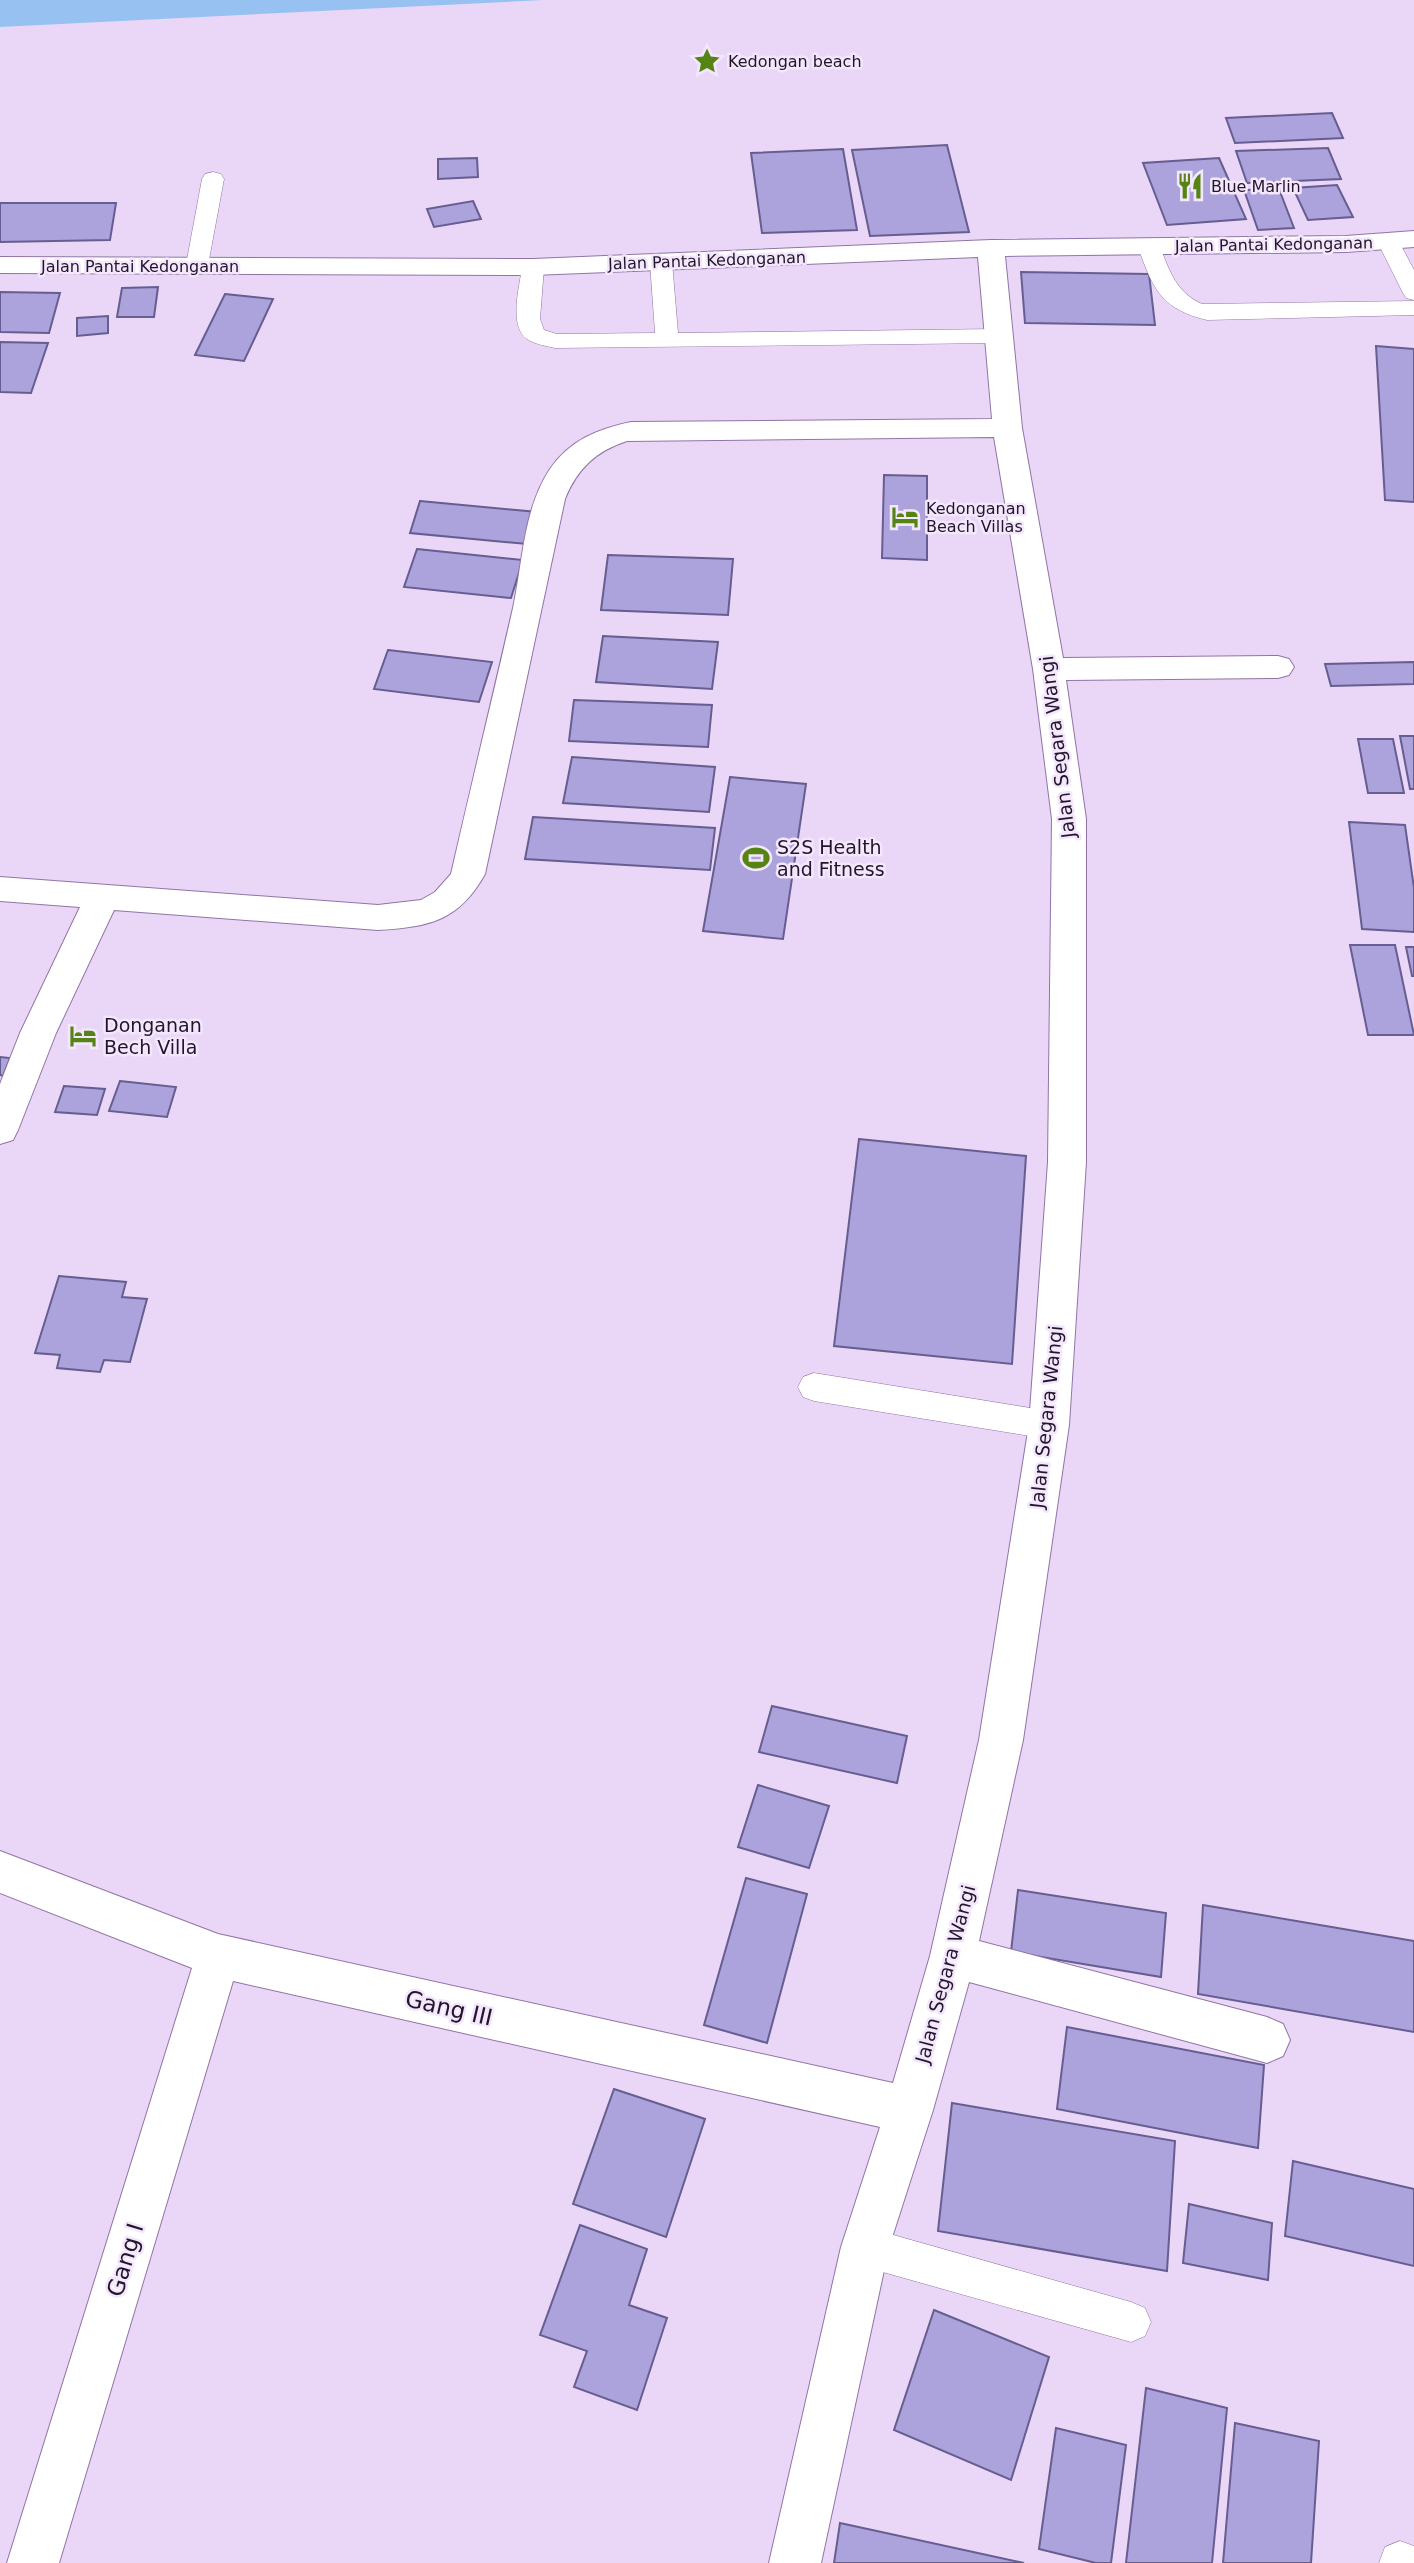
<svg xmlns="http://www.w3.org/2000/svg" width="1414" height="2563" viewBox="0 0 1414 2563" font-family="'DejaVu Sans',sans-serif">
  <style>
    .water { fill: #96c1f0 }
    .building { fill: #aca3dc; stroke: #665d90; stroke-width: 2 }
    .lines { fill: none; stroke-linecap: round; stroke-linejoin: round }
    .lane-casing { stroke: #9174a5; stroke-width: 1 }
    .street-casing { stroke: #9174a5; stroke-width: 2 }
    .lane { fill: #fff; fill-rule: evenodd }
    .street { fill: #fff; fill-rule: evenodd }
    .labels { text-anchor: middle; stroke-width: 5; stroke-linejoin: round; paint-order: stroke }
    .far-poi-label { font-size: 16px; fill: #22162a; stroke: #f4e7fd; text-anchor: start }
    .far-street-label { font-size: 16px; fill: #22162a; stroke: #f4e7fd }
    .street-label { font-size: 19px; fill: #22162a; stroke: #f4e7fd }
    .poi-label { font-size: 19px; fill: #22162a; stroke: #f4e7fd; text-anchor: start }
    .near-street-label { font-size: 23px; fill: #22162a; stroke: #f4e7fd }
  </style>
  <rect width="100%" height="100%" fill="#ead7f8"/>
  <path class="water" d="M0,0H543L0,27Z"/>
  <g class="building">
    <path d="M1332,113L1343,138L1235,143L1226,118Z"/>
    <path d="M947,145L969,232L870,236L852,150Z"/>
    <path d="M1328,148L1341,179L1247,183L1236,151Z"/>
    <path d="M843,149L857,230L762,233L751,153Z"/>
    <path d="M477,158L478,177L438,179V159Z"/>
    <path d="M1219,158L1246,219L1167,225L1143,163Z"/>
    <path d="M1337,185L1353,217L1308,220L1293,188Z"/>
    <path d="M1279,189L1294,228L1258,230L1244,190Z"/>
    <path d="M473,201L481,219L434,227L427,209Z"/>
    <path d="M0,203H116L110,240L0,242Z"/>
    <path d="M1021,272L1149,274L1155,325L1025,323Z"/>
    <path d="M158,287L154,317H117L122,288Z"/>
    <path d="M0,292L60,293L49,333L0,332Z"/>
    <path d="M225,294L273,299L244,361L195,355Z"/>
    <path d="M108,316V333L77,336V318Z"/>
    <path d="M0,342L48,343L31,393L0,392Z"/>
    <path d="M1376,346L1414,349V502L1385,500Z"/>
    <path d="M884,475L927,476V560L882,558Z"/>
    <path d="M420,501L537,512L527,544L410,533Z"/>
    <path d="M417,549L523,560L511,598L404,587Z"/>
    <path d="M608,555L733,559L728,615L601,610Z"/>
    <path d="M603,636L718,642L712,689L596,682Z"/>
    <path d="M388,650L492,662L479,702L374,689Z"/>
    <path d="M1414,662V684L1331,686L1325,664Z"/>
    <path d="M574,700L712,705L708,747L569,741Z"/>
    <path d="M1400,736H1414V789H1410Z"/>
    <path d="M1358,739H1393L1404,793H1368Z"/>
    <path d="M572,757L715,767L709,812L563,803Z"/>
    <path d="M730,777L806,784L783,939L703,931Z"/>
    <path d="M533,817L715,828L710,870L525,859Z"/>
    <path d="M1349,822L1405,825L1414,888V932L1362,929Z"/>
    <path d="M1350,945H1395L1414,1035H1368Z"/>
    <path d="M1406,947H1414V976H1412Z"/>
    <path d="M0,1057L10,1058L3,1076L0,1075Z"/>
    <path d="M120,1081L176,1087L167,1117L109,1111Z"/>
    <path d="M64,1086L105,1089L97,1115L55,1112Z"/>
    <path d="M859,1139L1026,1156L1012,1364L834,1346Z"/>
    <path d="M59,1276L126,1282L122,1297L147,1299L130,1362L104,1360L100,1372L57,1368L60,1355L35,1353Z"/>
    <path d="M772,1706L907,1736L897,1783L759,1752Z"/>
    <path d="M758,1785L829,1806L809,1868L738,1847Z"/>
    <path d="M746,1878L807,1894L767,2043L704,2025Z"/>
    <path d="M1018,1890L1166,1913L1161,1977L1011,1952Z"/>
    <path d="M1203,1905L1414,1941V2032L1198,1994Z"/>
    <path d="M1067,2027L1264,2065L1258,2148L1057,2109Z"/>
    <path d="M614,2089L705,2119L666,2237L573,2204Z"/>
    <path d="M952,2103L1175,2141L1167,2271L938,2231Z"/>
    <path d="M1293,2161L1414,2189V2266L1285,2236Z"/>
    <path d="M1189,2204L1272,2223L1268,2280L1183,2263Z"/>
    <path d="M580,2225L647,2249L629,2305L667,2318L637,2410L574,2387L587,2351L540,2335Z"/>
    <path d="M934,2310L1049,2357L1011,2480L894,2430Z"/>
    <path d="M1146,2388L1227,2408L1212,2563H1126Z"/>
    <path d="M1235,2423L1319,2441L1311,2563H1223Z"/>
    <path d="M1056,2428L1126,2445L1111,2563H1096L1039,2549Z"/>
    <path d="M840,2523L1024,2563H834Z"/>
  </g>
  <g class="lines">
    <g class="lane-casing">
      <g id="lane">
        <path d="M213,172L221,174L224,179L208,265L205,270H189L186,265L202,179L205,174Z"/>
        <path d="M1388,234L1396,236L1414,270V300L1406,298L1403,293L1377,241L1380,236Z"/>
        <path d="M1149,240L1157,242L1160,247C1170,272 1176,292 1202,304L1414,301V315L1207,320C1161,309 1153,289 1138,247L1141,242Z"/>
        <path d="M661,255L669,257L672,262L678,333L998,329L1006,331L1010,336L1006,341L998,343L555,348C547,346 534,344 527,339C508,325 520,286 522,267L525,262H541L544,267L540,319L544,330L557,334L655,333L650,262L653,257Z"/>
        <path d="M814,1373L1049,1411L1061,1415L1065,1425L1061,1435L1049,1439L814,1401L803,1397L798,1387L803,1377Z"/>
        <path d="M865,2227L1131,2302L1145,2308L1151,2322L1145,2336L1131,2342L865,2267L851,2261L845,2247L851,2233Z"/>
        <path d="M1400,2541L1414,2546V2563H1379L1385,2547Z"/>
      </g>
    </g>
    <g class="street-casing">
      <path id="street" d="M1414,231V247L1346,252L1005,256L1022,428L1063,658L1278,656L1289,659L1294,667L1289,675L1278,678L1066,680L1086,819V1162L1069,1425L1023,1740L979,1941L1267,2017L1283,2024L1290,2040L1283,2056L1267,2063L969,1982L933,2110L889,2247L821,2563H769L841,2247L880,2127L233,1981L59,2563H7L192,1968L0,1893V1851L218,1934L893,2083L930,1956L979,1740L1029,1425L1048,1162L1052,819L1033,669L994,437L627,441C596,451 577,469 565,499L485,874C459,921 429,927 378,930L114,910L56,1033L18,1130L13,1140L0,1144V1084L20,1033L80,907L0,901V877L378,905L421,900L435,892L451,874C471,785 493,697 513,608C523,561 523,510 550,469C570,440 598,429 631,422L992,419L978,257L533,275L0,273V257L533,259L991,240L1346,236Z"/>
    </g>
    <use href="#lane" class="lane"/>
    <use href="#street" class="street"/>
  </g>
  <defs>
    <g id="sight-bare" transform="scale(2.1)"><path d="M0-6L1.8-2.2L6-1.7L2.9 1.2L3.7 5.4L0 3.3L-3.7 5.4L-2.9 1.2L-6-1.7L-1.8-2.2Z" fill="#558415" stroke="#f4e7fd" stroke-width="2.5" paint-order="stroke"/></g>
    <g id="restaurant-bare" transform="scale(2.1)"><path d="M-5-6h1v4h1v-4h1v4h1v-4h1v5L-1.5 .5V6h-2V.5L-5-1ZM5-6V6H3V1.5H1.5Q1.5-4 5-6Z" fill="#558415" stroke="#f4e7fd" stroke-width="2.5" paint-order="stroke"/></g>
    <g id="hotel-bare" transform="scale(2.1)"><path d="M-6-4.5h1.5V1H6V5H4.5V3h-9V5H-6ZM-4 0a1.8 1.8 0 1 1 3.6 0ZM.5 0V-2.5h3Q6-2.5 6 0Z" fill="#558415" stroke="#f4e7fd" stroke-width="2.5" paint-order="stroke"/></g>
    <g id="stadium-bare" transform="scale(2.1)"><path d="M0-5a6.5 5 0 1 0 0 10a6.5 5 0 1 0 0-10ZM-3.5-1.8h7v3.6h-7Z" fill="#558415" stroke="#f4e7fd" stroke-width="2.5" paint-order="stroke"/></g>
  </defs>
  <g fill-rule="evenodd">
    <use href="#sight-bare" x="707" y="61"/>
    <use href="#restaurant-bare" x="1190" y="186"/>
    <use href="#hotel-bare" x="905" y="517"/>
    <use href="#stadium-bare" x="756" y="858"/>
    <use href="#hotel-bare" x="83" y="1036"/>
  </g>
  <g class="labels">
    <g class="far-poi-label">
      <text x="728" y="67">Kedongan beach</text>
      <text x="1211" y="192">Blue Marlin</text>
      <text x="926" y="514">Kedonganan<tspan x="926" dy="18">Beach Villas</tspan></text>
    </g>
    <g class="far-street-label">
      <text transform="translate(1274 244) rotate(-1)" y="6">Jalan Pantai Kedonganan</text>
      <text transform="translate(707 260) rotate(-2)" y="6">Jalan Pantai Kedonganan</text>
      <text x="140" y="272">Jalan Pantai Kedonganan</text>
    </g>
    <g class="street-label">
      <text transform="translate(1057 747) rotate(-97)" y="7">Jalan Segara Wangi</text>
      <text transform="translate(1046 1417) rotate(-84)" y="7">Jalan Segara Wangi</text>
      <text transform="translate(945 1974) rotate(-75)" y="7">Jalan Segara Wangi</text>
    </g>
    <g class="poi-label">
      <text x="777" y="854">S2S Health<tspan x="777" dy="22">and Fitness</tspan></text>
      <text x="104" y="1032">Donganan<tspan x="104" dy="22">Bech Villa</tspan></text>
    </g>
    <g class="near-street-label">
      <text transform="translate(449 2008) rotate(13)" y="8">Gang III</text>
      <text transform="translate(125 2260) rotate(-73)" y="8">Gang I</text>
    </g>
  </g>
</svg>
